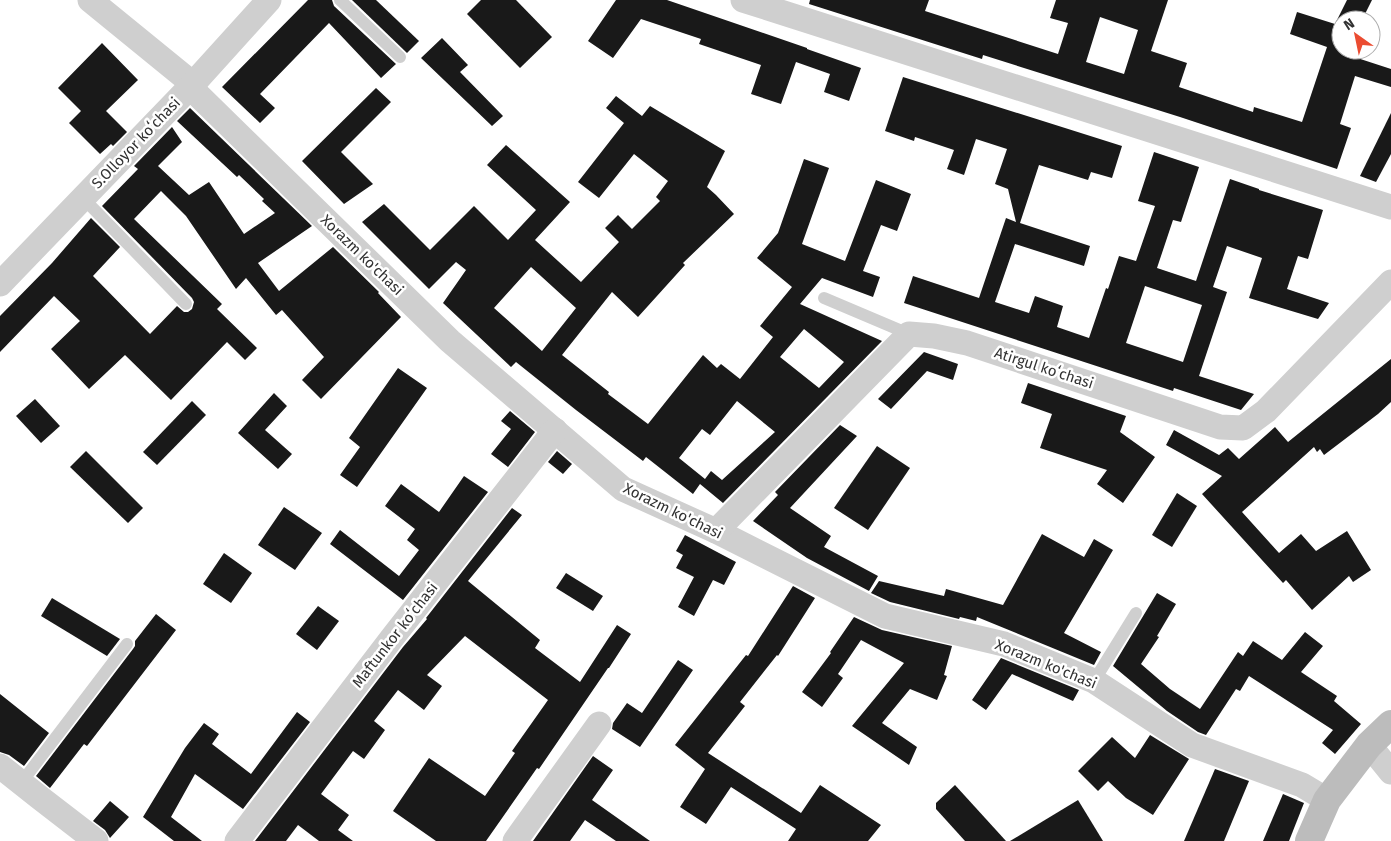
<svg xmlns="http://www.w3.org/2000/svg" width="1391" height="841" viewBox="0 0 1391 841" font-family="'Fira Sans',sans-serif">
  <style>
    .building { fill: #191919; fill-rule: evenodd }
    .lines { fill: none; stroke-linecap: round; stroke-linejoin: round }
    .lane { stroke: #cfcfcf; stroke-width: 12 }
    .street { stroke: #cfcfcf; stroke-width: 25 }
    .secondary { stroke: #bcbcbc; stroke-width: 28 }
    .labels { text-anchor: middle; stroke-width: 5; stroke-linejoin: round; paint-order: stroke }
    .street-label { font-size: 15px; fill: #323232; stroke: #fff }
  </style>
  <rect width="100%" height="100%" fill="#fff"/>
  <g class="building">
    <path d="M308,0H332L334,6L396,64L381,78L329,23L260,94L275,108L260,123L222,87Z"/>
    <path d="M352,0H376L419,41L407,53Z"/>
    <path d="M481,0H516L552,37L520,68L467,14Z"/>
    <path d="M616,0H667L807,48V49L861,68L849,101L824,92L830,74L796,62L781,104L751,94L761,65L699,44L701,39L641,19L613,58L588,41Z"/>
    <path d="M810,0H929L925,11L1058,54L1068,23L1050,18L1056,0H1168L1151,51L1187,63L1179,87L1253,112L1254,107L1302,122L1327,47L1290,34L1297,12L1335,24L1347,0H1372L1362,20H1341V50H1347L1345,54L1391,69V87L1355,76L1340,124L1351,128L1337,169L1180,117L983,55L982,59L809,4ZM1100,17L1138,30L1124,74L1086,62Z"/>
    <path d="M442,38L468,65L460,72L503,116L492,126L421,58Z"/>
    <path d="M102,43L138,80L106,111L127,132L113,146L111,144L100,154L69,123L81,111L58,88Z"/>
    <path d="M903,77L1122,146L1112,178L1091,172L1088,180L1039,165L1020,223L1090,246L1084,266L1015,244L995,302L1029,313L1035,296L1063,306L1057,327L1089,338L1106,288L1108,289L1119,256L1136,261L1155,206L1138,201L1154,152L1199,167L1181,222L1173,220L1157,268L1196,281L1230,179L1259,189V190L1323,210L1308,259L1298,256L1287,289L1329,303L1318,319L1249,298L1262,258L1227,246L1213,287L1227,292L1199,376L1254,394L1241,410L1174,388L1173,391L904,303L913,276L979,298L1006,218L1016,222L1008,189L995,184L1007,149L976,139L964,175L947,169L954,150L915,137L914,141L885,131ZM1145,286L1202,305L1183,362L1126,343Z"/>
    <path d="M376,88L391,102L341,152L373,184L344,204L302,161Z"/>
    <path d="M616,96L642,116L650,106L725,151L707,187L716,195L734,214L683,263L685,265L638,317L612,292L562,355L609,392L608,394L648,424L703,355L717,368L721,364L740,379L773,337L760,326L792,287L757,258L778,233L804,159L829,168L802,244L845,261L876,180L911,194L897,231L881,225L863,271L880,277L873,297L822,278L800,304L882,341L723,503L700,484L693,494L646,457L643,461L576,410L516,362L511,367L443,303L466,270L456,262L429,289L362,222L384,204L430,250L474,206L508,240L536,210L487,165L506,145L570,202L535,240L581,282L619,242L605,228L618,215L632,229L660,201L656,197L668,181L634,154L599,198L578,182L624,123L606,108ZM531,267L576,308L542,351L494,308ZM804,329L844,362L819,388L780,357ZM737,401L775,432L722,480L711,471L705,479L679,458L702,429L710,435Z"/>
    <path d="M190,108L312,226L258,263L279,291L333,247L379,292L378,293L401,317L321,399L302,380L324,357L282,310L276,315L246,278L236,289L186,216L161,191L134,219L222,304L217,309L257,348L245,360L227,342L171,400L125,355L89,389L51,349L80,321L54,296L0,352V316L52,263L91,218L120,247L93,276L150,334L177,306L184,312H188L192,309L194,302L192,298L102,206L138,169L134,166L172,127L182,142L158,166L189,195L209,182L244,234L275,213L262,201L264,199L239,175L237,177L177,121Z"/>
    <path d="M1391,113V154L1376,182L1360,176Z"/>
    <path d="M924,352L958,364L953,380L927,371L891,409L878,399Z"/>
    <path d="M1391,359V402L1378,414L1324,455L1320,449L1317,452L1314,447L1242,512L1279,553L1301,534L1316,551L1347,531L1371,570L1353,582L1349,576L1312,610L1286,580L1283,583L1202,494L1222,476L1166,445L1174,430L1219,455L1228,448L1239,459L1275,427L1288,442Z"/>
    <path d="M398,368L427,388L357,487L340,475L360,447L349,438Z"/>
    <path d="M1028,383L1126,416L1120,432L1155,457L1123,503L1097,484L1107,470L1040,448L1052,414L1021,403Z"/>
    <path d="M274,393L287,406L265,430L292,454L278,469L238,433Z"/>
    <path d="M35,399L60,426L41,443L16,416Z"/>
    <path d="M192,401L206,415L157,465L143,452Z"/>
    <path d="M510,411L535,432L508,467L491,454L511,429L501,421Z"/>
    <path d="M840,425L857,436L790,508L831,536L824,547L878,576L869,591L807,558L753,521L778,495L775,492Z"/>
    <path d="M877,446L910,468L868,530L834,508Z"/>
    <path d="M86,451L143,508L128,523L70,467Z"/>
    <path d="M557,451L572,464L563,474L548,462Z"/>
    <path d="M464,476L488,492L403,600L330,544L340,530L399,576L419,550L407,540L415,529L385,506L401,484L439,512Z"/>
    <path d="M1177,493L1197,506L1172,547L1152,535Z"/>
    <path d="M284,507L322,533L295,570L258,545Z"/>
    <path d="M512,508L522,515L468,581L540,640L535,648L580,682L617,625L631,634L609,668H608L539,769L537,768L486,841H436L393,811L429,758L485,796L515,753L512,751L548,700L465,636L427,675L442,686L424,710L398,690L374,721L385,730L364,759L353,751L321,794L349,815L338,830L353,841H319L298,825L286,841H255L403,647L427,619L426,618Z"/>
    <path d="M1042,534L1084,557L1094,539L1113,550L1064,633L1101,652L1094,665L977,617L976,621L960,617L959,619L890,602L871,593L879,581L944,596L946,589L1003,605Z"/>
    <path d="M685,535L736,562L724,585L713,580L694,616L678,607L694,577L676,568L683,555L676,551Z"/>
    <path d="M224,553L252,573L231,603L203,584Z"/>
    <path d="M566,573L603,596L593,611L556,588Z"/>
    <path d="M793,586L815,598L778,656L777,655L740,702L745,706L708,753L801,813L820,785L881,825L868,841H788L796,829L731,787L706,824L680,807L705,769L675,745L746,655L748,656Z"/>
    <path d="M1157,593L1176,604L1157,636L1159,637L1141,664L1170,689L1200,709L1238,652L1243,656L1253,641L1282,660L1305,632L1323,646L1301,672L1337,696L1334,701L1361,724L1335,754L1322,743L1333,730L1249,676L1240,691L1236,689L1206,735L1198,732L1167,711L1113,666Z"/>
    <path d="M52,598L120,639L107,656L41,616Z"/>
    <path d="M318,606L339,621L317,650L296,634Z"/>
    <path d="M156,614L176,630L87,746L84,744L50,788L36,776L133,649L135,646V641Z"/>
    <path d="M854,617L882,630L952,646L944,675L947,676L937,700L910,689L882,723L917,747L909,765L852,726L904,663L861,640L838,674L843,678L822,707L802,692L831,653L830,652Z"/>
    <path d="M1001,658L1079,690L1073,701L1012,674L986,710L972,700Z"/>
    <path d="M678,660L693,670L640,747L612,729L613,723L627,703L642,713Z"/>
    <path d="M0,694L49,733L24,766L9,755L0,752Z"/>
    <path d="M297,712L310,722L243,809L195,774L171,817L202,841H174L143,817L185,748L204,723L219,734L212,744L251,774Z"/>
    <path d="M1150,735L1189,759L1153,815L1126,798L1108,781L1098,791L1078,771L1112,737L1135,758Z"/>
    <path d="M593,756L613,770L592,800L650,841H616L585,820L570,841H533Z"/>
    <path d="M1215,769L1249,781L1224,841H1184Z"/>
    <path d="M955,785L1006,841H965L936,809V803Z"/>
    <path d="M1283,794L1304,803L1289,841H1263Z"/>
    <path d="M1078,800L1103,841H1010Z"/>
    <path d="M110,801L129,817L110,838L105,830L93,821Z"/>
  </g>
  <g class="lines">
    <g class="lane">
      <path d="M340,0L400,57"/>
      <path d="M83,198L186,304"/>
      <path d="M824,298L909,334"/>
      <path d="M1094,681L1136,613"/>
      <path d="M21,783L127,644"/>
    </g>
    <g class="street">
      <path d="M90,0L193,84L197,94L450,341L623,489L716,531L885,616L1004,644L1094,681L1192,745L1302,785L1327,800"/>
      <path d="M743,0L1391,207"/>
      <path d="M0,284L193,84L269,0"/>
      <path d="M716,531L909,334L934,336L967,343L1220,427L1243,428L1266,411L1391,282"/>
      <path d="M1369,745L1391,772"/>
      <path d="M0,766L39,797L96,841"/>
      <path d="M237,841L392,638L555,430"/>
      <path d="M515,841L599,724"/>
    </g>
    <path class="secondary" d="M1309,841L1327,800L1369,745L1391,724"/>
  </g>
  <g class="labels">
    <g class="street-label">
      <text transform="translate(136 143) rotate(-46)" y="5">S.Olloyor koʻchasi</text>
      <text transform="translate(362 255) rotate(44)" y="5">Xorazm ko'chasi</text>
      <text transform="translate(1044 368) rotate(18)" y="5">Atirgul koʻchasi</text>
      <text transform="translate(673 511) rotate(26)" y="5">Xorazm ko'chasi</text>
      <text transform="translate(395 635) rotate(-52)" y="5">Maftunkor koʻchasi</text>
      <text transform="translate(1046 664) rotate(22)" y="5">Xorazm ko'chasi</text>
    </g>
  </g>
  <g transform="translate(1356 35) rotate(327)"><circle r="24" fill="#ffffff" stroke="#adadad"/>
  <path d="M0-4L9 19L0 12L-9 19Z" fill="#eb4c31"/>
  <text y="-8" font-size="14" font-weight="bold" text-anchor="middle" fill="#323232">N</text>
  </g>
</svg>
